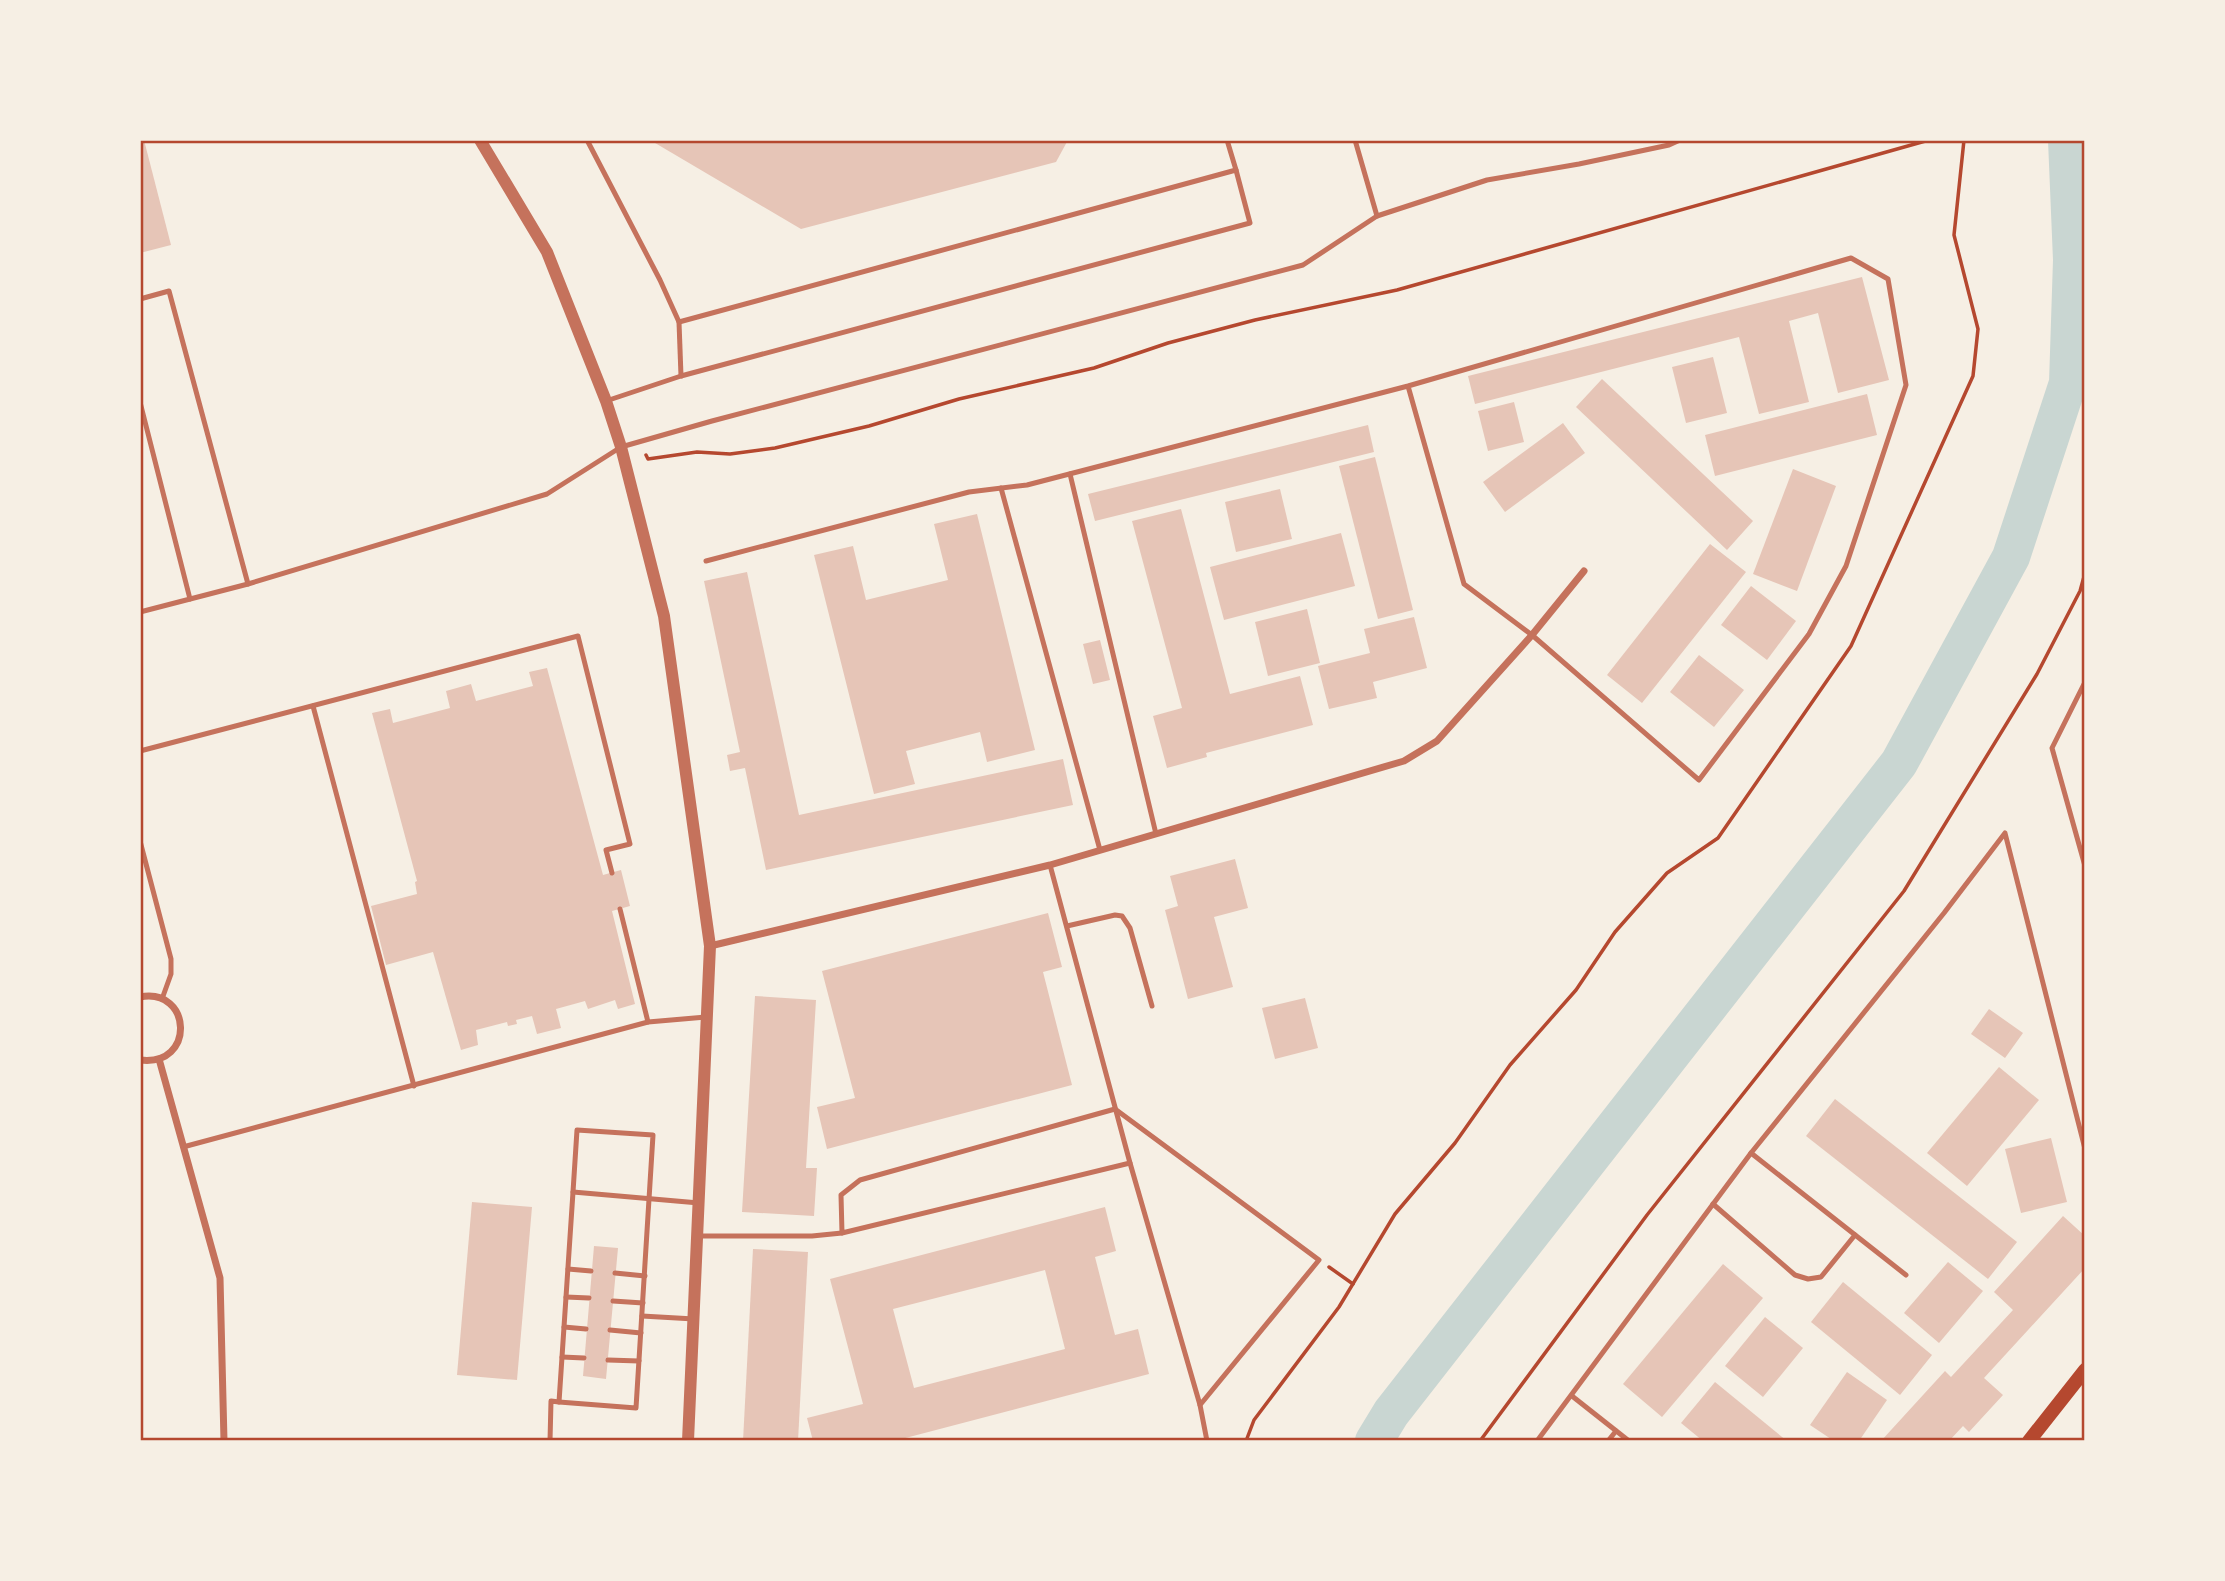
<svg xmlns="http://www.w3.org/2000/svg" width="2225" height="1581" viewBox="0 0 2225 1581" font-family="'Times New Roman',serif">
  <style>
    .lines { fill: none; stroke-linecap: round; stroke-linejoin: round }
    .river { stroke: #c9d6d2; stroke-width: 38 }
    .building { fill: #e6c5b7; fill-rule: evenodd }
    .path { stroke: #b5482f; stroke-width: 3.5 }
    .service { stroke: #c5725c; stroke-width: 5 }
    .minor { stroke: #c5725c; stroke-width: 7 }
    .tertiary { stroke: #c5725c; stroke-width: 12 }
    .secondary { stroke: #b5482f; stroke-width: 14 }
    .neatline { fill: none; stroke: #b5482f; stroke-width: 2.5 }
  </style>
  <rect width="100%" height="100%" fill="#f6efe4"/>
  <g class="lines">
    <path class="river" d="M1374,1441L1391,1413L1899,763L2011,557L2068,383L2072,260L2067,140"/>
  </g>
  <g class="building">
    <path d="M140,140H144L171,245L140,253Z"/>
    <path d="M650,140H1068L1056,162L801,229Z"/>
    <path d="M1862,277L1889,380L1838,393L1818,313L1789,321L1809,402L1759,414L1739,337L1475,404L1468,376Z"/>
    <path d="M1713,357L1727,413L1686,423L1672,367Z"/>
    <path d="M1602,379L1753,521L1727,550L1576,407Z"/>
    <path d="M1867,394L1877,435L1715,476L1705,435Z"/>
    <path d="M1514,402L1524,442L1488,451L1478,411Z"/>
    <path d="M1563,423L1585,453L1505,512L1483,482Z"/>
    <path d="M1368,425L1374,452L1095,521L1088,494Z"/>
    <path d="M1375,457L1413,610L1378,619L1339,466Z"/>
    <path d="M1793,469L1836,486L1797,591L1753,574Z"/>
    <path d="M1280,489L1292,539L1236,552L1225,502Z"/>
    <path d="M1181,509L1230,694L1300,676L1313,725L1206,753L1207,757L1167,768L1153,716L1182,708L1132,521Z"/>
    <path d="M977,514L1035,750L987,762L980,732L906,751L915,784L874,794L814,555L853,546L866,600L948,580L934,524Z"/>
    <path d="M1341,533L1355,586L1224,620L1210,567Z"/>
    <path d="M1710,544L1746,572L1642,703L1607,675Z"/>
    <path d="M747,572L799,815L1063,759L1073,805L766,870L745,768L730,771L727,755L740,752L704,581Z"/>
    <path d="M1751,586L1796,621L1767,660L1721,625Z"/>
    <path d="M1307,609L1320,663L1268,676L1255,622Z"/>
    <path d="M1414,617L1427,668L1373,682L1377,698L1329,709L1318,666L1370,653L1364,629Z"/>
    <path d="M1100,640L1110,680L1093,684L1083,644Z"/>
    <path d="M1699,655L1744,690L1714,727L1670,692Z"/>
    <path d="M547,668L603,875L621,870L630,906L612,911L635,1004L618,1009L615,1000L588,1009L585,1001L556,1009L561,1028L537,1034L532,1016L516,1020L517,1024L508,1026L507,1022L476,1030L478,1045L461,1050L433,952L386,965L371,906L417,894L415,882L417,881L372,713L390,709L393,723L450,708L446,691L471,684L476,701L533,686L529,672Z"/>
    <path d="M1235,859L1248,908L1214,917L1233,987L1188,999L1165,910L1178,906L1170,876Z"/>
    <path d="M1048,913L1062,967L1043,972L1072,1085L827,1149L817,1107L855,1098L822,971Z"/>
    <path d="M755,996L816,1000L806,1168H817L814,1216L742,1212Z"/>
    <path d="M1305,998L1318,1048L1275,1059L1262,1008Z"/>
    <path d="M1989,1009L2023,1033L2005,1058L1971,1034Z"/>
    <path d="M1999,1067L2039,1100L1967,1186L1927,1153Z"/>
    <path d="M1835,1099L2017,1242L1988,1279L1806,1136Z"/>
    <path d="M2051,1138L2067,1202L2021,1213L2005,1149Z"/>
    <path d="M472,1202L532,1207L517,1380L457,1375Z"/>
    <path d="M1105,1207L1116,1251L1095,1257L1115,1335L1138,1329L1149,1374L894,1441H813L807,1418L863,1404L830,1279ZM1045,1270L1065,1349L914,1388L893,1309Z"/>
    <path d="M2063,1216L2085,1236V1268L1984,1378L2003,1395L1969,1432L1963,1426L1949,1441H1881L1945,1371L1951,1377L2013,1310L1994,1292Z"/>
    <path d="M594,1246L618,1248L606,1379L583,1376Z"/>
    <path d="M753,1249L808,1252L798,1441H743Z"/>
    <path d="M1948,1262L1983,1291L1939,1343L1904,1313Z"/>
    <path d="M1723,1264L1763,1298L1662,1417L1623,1384Z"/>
    <path d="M1843,1282L1932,1355L1900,1395L1811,1322Z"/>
    <path d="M1765,1317L1803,1348L1763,1397L1725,1366Z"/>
    <path d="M1847,1372L1887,1400L1859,1441H1834L1810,1425Z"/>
    <path d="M1715,1382L1787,1441H1703L1681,1423Z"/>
  </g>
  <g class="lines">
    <g class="path">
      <path d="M646,455L648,459L697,452L730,454L775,448L869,426L959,399L1094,368L1168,343L1255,320L1397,290L1929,140"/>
      <path d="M1329,1267L1353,1284"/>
      <path d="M1246,1441L1254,1420L1339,1307L1395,1214L1455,1143L1510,1065L1576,990L1615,932L1667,873L1718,838L1851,646L1973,376L1978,329L1954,235L1964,140"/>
      <path d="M1480,1441L1647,1215L1904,891L2037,674L2080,591L2085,573"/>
    </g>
    <g class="service">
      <path d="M587,140L660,280L679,322L1236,170L1250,223L681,376L606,401"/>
      <path d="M1227,140L1236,170"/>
      <path d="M1355,140L1377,216"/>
      <path d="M140,299L169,291L248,584"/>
      <path d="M679,322L681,376"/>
      <path d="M140,402L190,599"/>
      <path d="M1070,474L1156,834"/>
      <path d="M1001,488L1100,850"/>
      <path d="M706,561L969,492L1027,485L1408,386L1851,258L1888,279L1906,385L1846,566L1809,634L1699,780L1532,635L1464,584L1408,386"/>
      <path d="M140,612L248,584L547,494L621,447L712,421L1303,265L1377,216L1487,180L1579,164L1669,145L1680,140"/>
      <path d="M2085,682L2052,748L2085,866"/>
      <path d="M313,706L414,1086"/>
      <path d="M140,751L578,636L630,844L606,850L612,873"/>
      <path d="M140,841L171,959V974L162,999"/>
      <path d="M1050,865L1130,1163L1200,1405"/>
      <path d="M620,909L648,1022"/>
      <path d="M1067,926L1115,915L1122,916L1130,928L1152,1006"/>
      <path d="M183,1147L648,1022L706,1017"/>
      <path d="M1751,1153L1906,1275"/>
      <path d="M1130,1163L842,1233L841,1195L860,1180L1115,1109L1319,1260L1200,1405L1207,1441"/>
      <path d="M1713,1204L1795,1275L1808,1279L1821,1277L1855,1235"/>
      <path d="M697,1236H812L842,1233"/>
      <path d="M568,1269L591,1271"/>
      <path d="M615,1273L645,1276"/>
      <path d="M566,1297L589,1298"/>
      <path d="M613,1301L643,1303"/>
      <path d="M642,1316L694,1319"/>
      <path d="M564,1327L586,1329"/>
      <path d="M610,1330L641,1333"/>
      <path d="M562,1357L584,1358"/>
      <path d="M608,1360L639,1361"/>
      <path d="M1572,1396L1629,1441"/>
      <path d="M559,1402L636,1408L653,1135L577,1130L573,1192"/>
      <path d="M550,1441L551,1401L559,1402L573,1192L699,1203"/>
      <path d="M1537,1441L1751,1153L1944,913L2005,833L2085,1149"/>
      <path d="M1608,1441L1616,1431"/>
    </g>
    <g class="minor">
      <path d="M710,946L1050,865L1404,761L1437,741L1532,635L1584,571"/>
      <path d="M140,997C192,987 196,1067 140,1060"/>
      <path d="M159,1059L220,1278L224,1441"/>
    </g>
    <path class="tertiary" d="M480,140L547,252L606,401L621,447L664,616L710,946L688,1441"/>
    <path class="secondary" d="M2029,1441L2085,1370"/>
  </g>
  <rect width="2225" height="1581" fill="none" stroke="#f6efe4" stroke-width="284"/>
  <rect x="142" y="142" width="1941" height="1297" class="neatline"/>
</svg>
